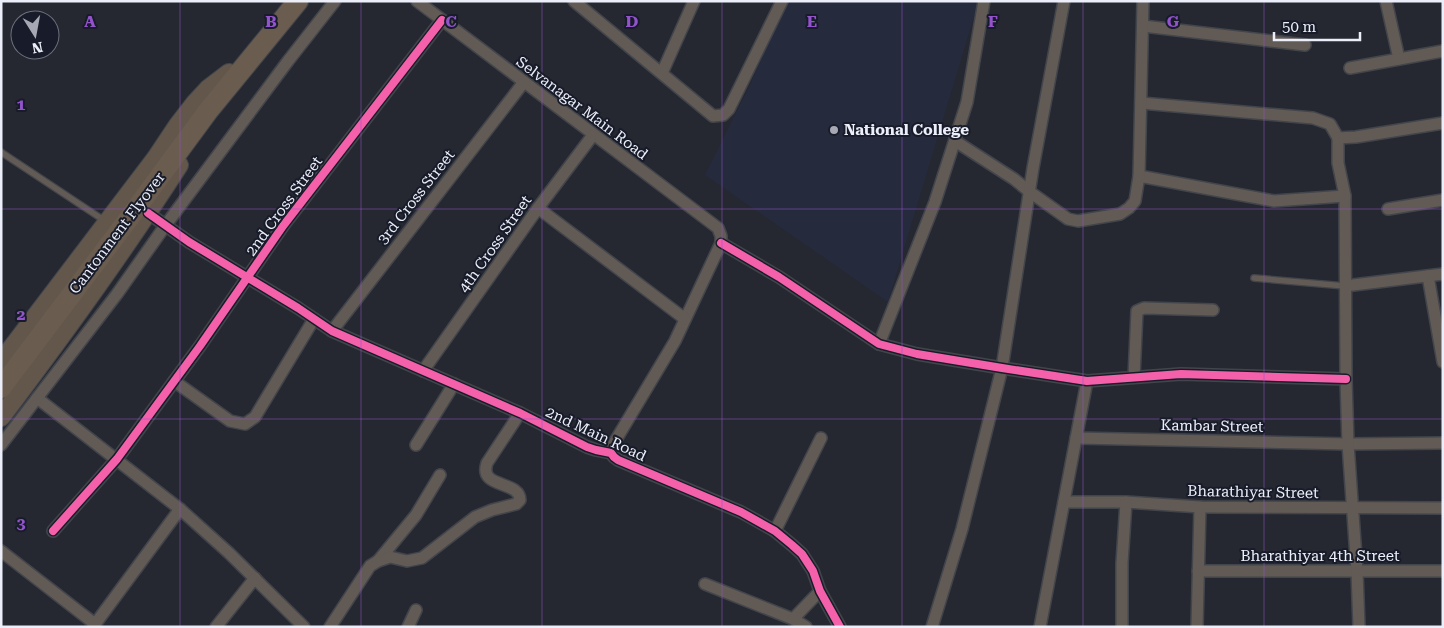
<svg xmlns="http://www.w3.org/2000/svg" width="1444" height="628" viewBox="0 0 1444 628" font-family="'Roboto Serif',serif">
  <style>
    .built { fill: #262a3d }
    .lines { fill: none; stroke-linecap: round; stroke-linejoin: round }
    .lane-casing { stroke: #42454b; stroke-width: 8 }
    .street-casing { stroke: #42454b; stroke-width: 14 }
    .primary-casing { stroke: #42454b; stroke-width: 20 }
    .highway-casing { stroke: #42454b; stroke-width: 22 }
    .lane { stroke: #625a55; stroke-width: 5.5 }
    .street { stroke: #625a55; stroke-width: 11 }
    .primary { stroke: #63574c; stroke-width: 18 }
    .highway { stroke: #6a5c4f; stroke-width: 20 }
    .cycleway-casing { stroke: #181c2a; stroke-width: 11 }
    .cycleway { stroke: #f560ab; stroke-width: 8 }
    .grid { fill: none; stroke: #9253cb; stroke-width: 1; stroke-opacity: 0.55 }
    .poi-dot { fill: #a6a9b3; stroke: #181c2a; stroke-width: 2 }
    .labels { text-anchor: middle; stroke-width: 4; stroke-linejoin: round; paint-order: stroke }
    .street-label { font-size: 15px; fill: #eceff9; stroke: #181c2a }
    .poi-label { font-size: 15px; font-weight: bold; fill: #eceff9; stroke: #181c2a; text-anchor: start }
    .grid-label { font-size: 16px; text-anchor: middle; font-weight: bold; fill: #9253cb; stroke: #181c2a; stroke-width: 4; stroke-linejoin: round; paint-order: stroke }
  </style>
  <rect width="100%" height="100%" fill="#252830"/>
  <path class="built" d="M785,1H977L975,13L888,302L705,175L750,85Z"/>
  <g class="lines">
    <g class="lane-casing">
      <g id="lane">
        <path d="M1,152L105,221"/>
        <path d="M1254,278L1345,286"/>
      </g>
    </g>
    <g class="street-casing">
      <g id="street">
        <path d="M417,1L718,228L721,236V243L675,341L614,443L611,453"/>
        <path d="M574,1L713,116L723,115L729,109L782,1"/>
        <path d="M1386,1L1399,59"/>
        <path d="M1143,26L1305,45"/>
        <path d="M1350,68L1443,51"/>
        <path d="M662,73L694,1"/>
        <path d="M1141,103L1313,118L1330,124L1338,138"/>
        <path d="M955,141L1014,179L1030,192L1068,219L1078,221L1120,214L1129,208L1135,201L1139,176L1274,201L1345,196"/>
        <path d="M1139,176L1143,1"/>
        <path d="M538,208L685,319"/>
        <path d="M1388,209L1443,200"/>
        <path d="M148,213L189,242L298,308L332,331L520,413L587,447L596,450L611,453L614,457L618,460L741,512L775,531L792,545L802,554L813,571L820,591L840,627"/>
        <path d="M721,243L779,277L879,344L917,354L1002,368L1087,381L1181,374L1346,379"/>
        <path d="M1428,276L1443,362"/>
        <path d="M1345,286L1443,274"/>
        <path d="M332,331L524,82"/>
        <path d="M879,344L935,202L967,102L984,1"/>
        <path d="M423,371L538,208L593,135"/>
        <path d="M1134,377L1137,311L1144,308L1213,310"/>
        <path d="M174,381L230,421L245,424L255,417L314,319"/>
        <path d="M37,398L180,509L229,553L304,627"/>
        <path d="M1076,438L1348,444L1443,443"/>
        <path d="M1,445L117,294L165,226L288,61L335,1"/>
        <path d="M416,445L454,384"/>
        <path d="M1064,502H1126L1200,507L1443,508"/>
        <path d="M53,531L117,459L200,346L283,226L442,20"/>
        <path d="M775,531L821,438"/>
        <path d="M1,551L95,624"/>
        <path d="M378,561L416,515L440,475"/>
        <path d="M1198,571H1443"/>
        <path d="M705,584L793,619L806,627"/>
        <path d="M793,619L820,591"/>
        <path d="M93,627L180,509"/>
        <path d="M216,627L255,578"/>
        <path d="M330,627L370,566L378,561L390,557L407,561L422,558L475,517L492,510L516,504L520,500C520,480 478,489 487,463L520,413"/>
        <path d="M408,627L416,610"/>
        <path d="M932,627L962,529L1002,368L1033,168L1064,1"/>
        <path d="M1040,627L1087,381"/>
        <path d="M1122,627V563L1126,502"/>
        <path d="M1197,627L1200,507"/>
        <path d="M1359,627L1357,571L1348,444L1346,379L1345,196L1338,163V138L1356,137L1443,123"/>
      </g>
    </g>
    <g class="primary-casing">
      <g id="primary">
        <path d="M1,362L156,158L178,125L195,103L208,89L229,73"/>
        <path d="M1,417C63,335 123,252 179,165"/>
      </g>
    </g>
    <g class="highway-casing">
      <path id="highway" d="M1,388L124,225L208,111L298,1"/>
    </g>
    <use href="#lane" class="lane"/>
    <use href="#street" class="street"/>
    <use href="#primary" class="primary"/>
    <use href="#highway" class="highway"/>
    <g class="cycleway-casing">
      <g id="cycleway">
        <path d="M148,213L189,242L298,308L332,331L520,413L587,447L596,450L611,453L614,457L618,460L741,512L775,531L792,545L802,554L813,571L820,591L840,627"/>
        <path d="M721,243L779,277L879,344L917,354L1002,368L1087,381L1181,374L1346,379"/>
        <path d="M53,531L117,459L200,346L283,226L442,20"/>
      </g>
    </g>
    <use href="#cycleway" class="cycleway"/>
  </g>
  <path class="grid" d="M180,1V627M361,1V627M542,1V627M722,1V627M902,1V627M1083,1V627M1264,1V627M1,209H1443M1,419H1443"/>
  <circle class="poi-dot" cx="834" cy="130" r="5"/>
  <g class="labels">
    <g class="street-label">
      <text transform="translate(582 108) rotate(37)" y="5">Selvanagar Main Road</text>
      <text transform="translate(416 197) rotate(-52)" y="5">3rd Cross Street</text>
      <text transform="translate(284 206) rotate(-54)" y="5">2nd Cross Street</text>
      <text transform="translate(117 233) rotate(-53)" y="5">Cantonment Flyover</text>
      <text transform="translate(495 244) rotate(-55)" y="5">4th Cross Street</text>
      <text transform="translate(1212 426) rotate(1)" y="5">Kambar Street</text>
      <text transform="translate(596 434) rotate(25)" y="5">2nd Main Road</text>
      <text transform="translate(1253 492) rotate(1)" y="5">Bharathiyar Street</text>
      <text x="1320" y="561">Bharathiyar 4th Street</text>
    </g>
    <g class="poi-label">
      <text x="844" y="135">National College</text>
    </g>
  </g>
  <g class="grid-label">
    <text x="90" y="27">A</text>
    <text x="271" y="27">B</text>
    <text x="451" y="27">C</text>
    <text x="632" y="27">D</text>
    <text x="812" y="27">E</text>
    <text x="993" y="27">F</text>
    <text x="1173" y="27">G</text>
    <text x="21" y="110">1</text>
    <text x="21" y="320">2</text>
    <text x="21" y="529">3</text>
  </g>
  <rect width="1444" height="628" fill="none" stroke="#eceff9" stroke-width="5"/>
  <g transform="translate(35 35) rotate(169)"><circle r="24" fill="#181c2a" stroke="#6d707d"/>
  <path d="M0-4L9 19L0 12L-9 19Z" fill="#a6a9b3"/>
  <text y="-8" font-size="14" font-weight="bold" text-anchor="middle" fill="#eceff9">N</text>
  </g>
  <path d="M1274 32v8h86v-8" fill="none" stroke="#eceff9" stroke-width="2.5"/>
  <text x="1282" y="32" font-size="15" fill="#eceff9" stroke="#181c2a" stroke-width="4" paint-order="stroke">50 m</text>
</svg>
